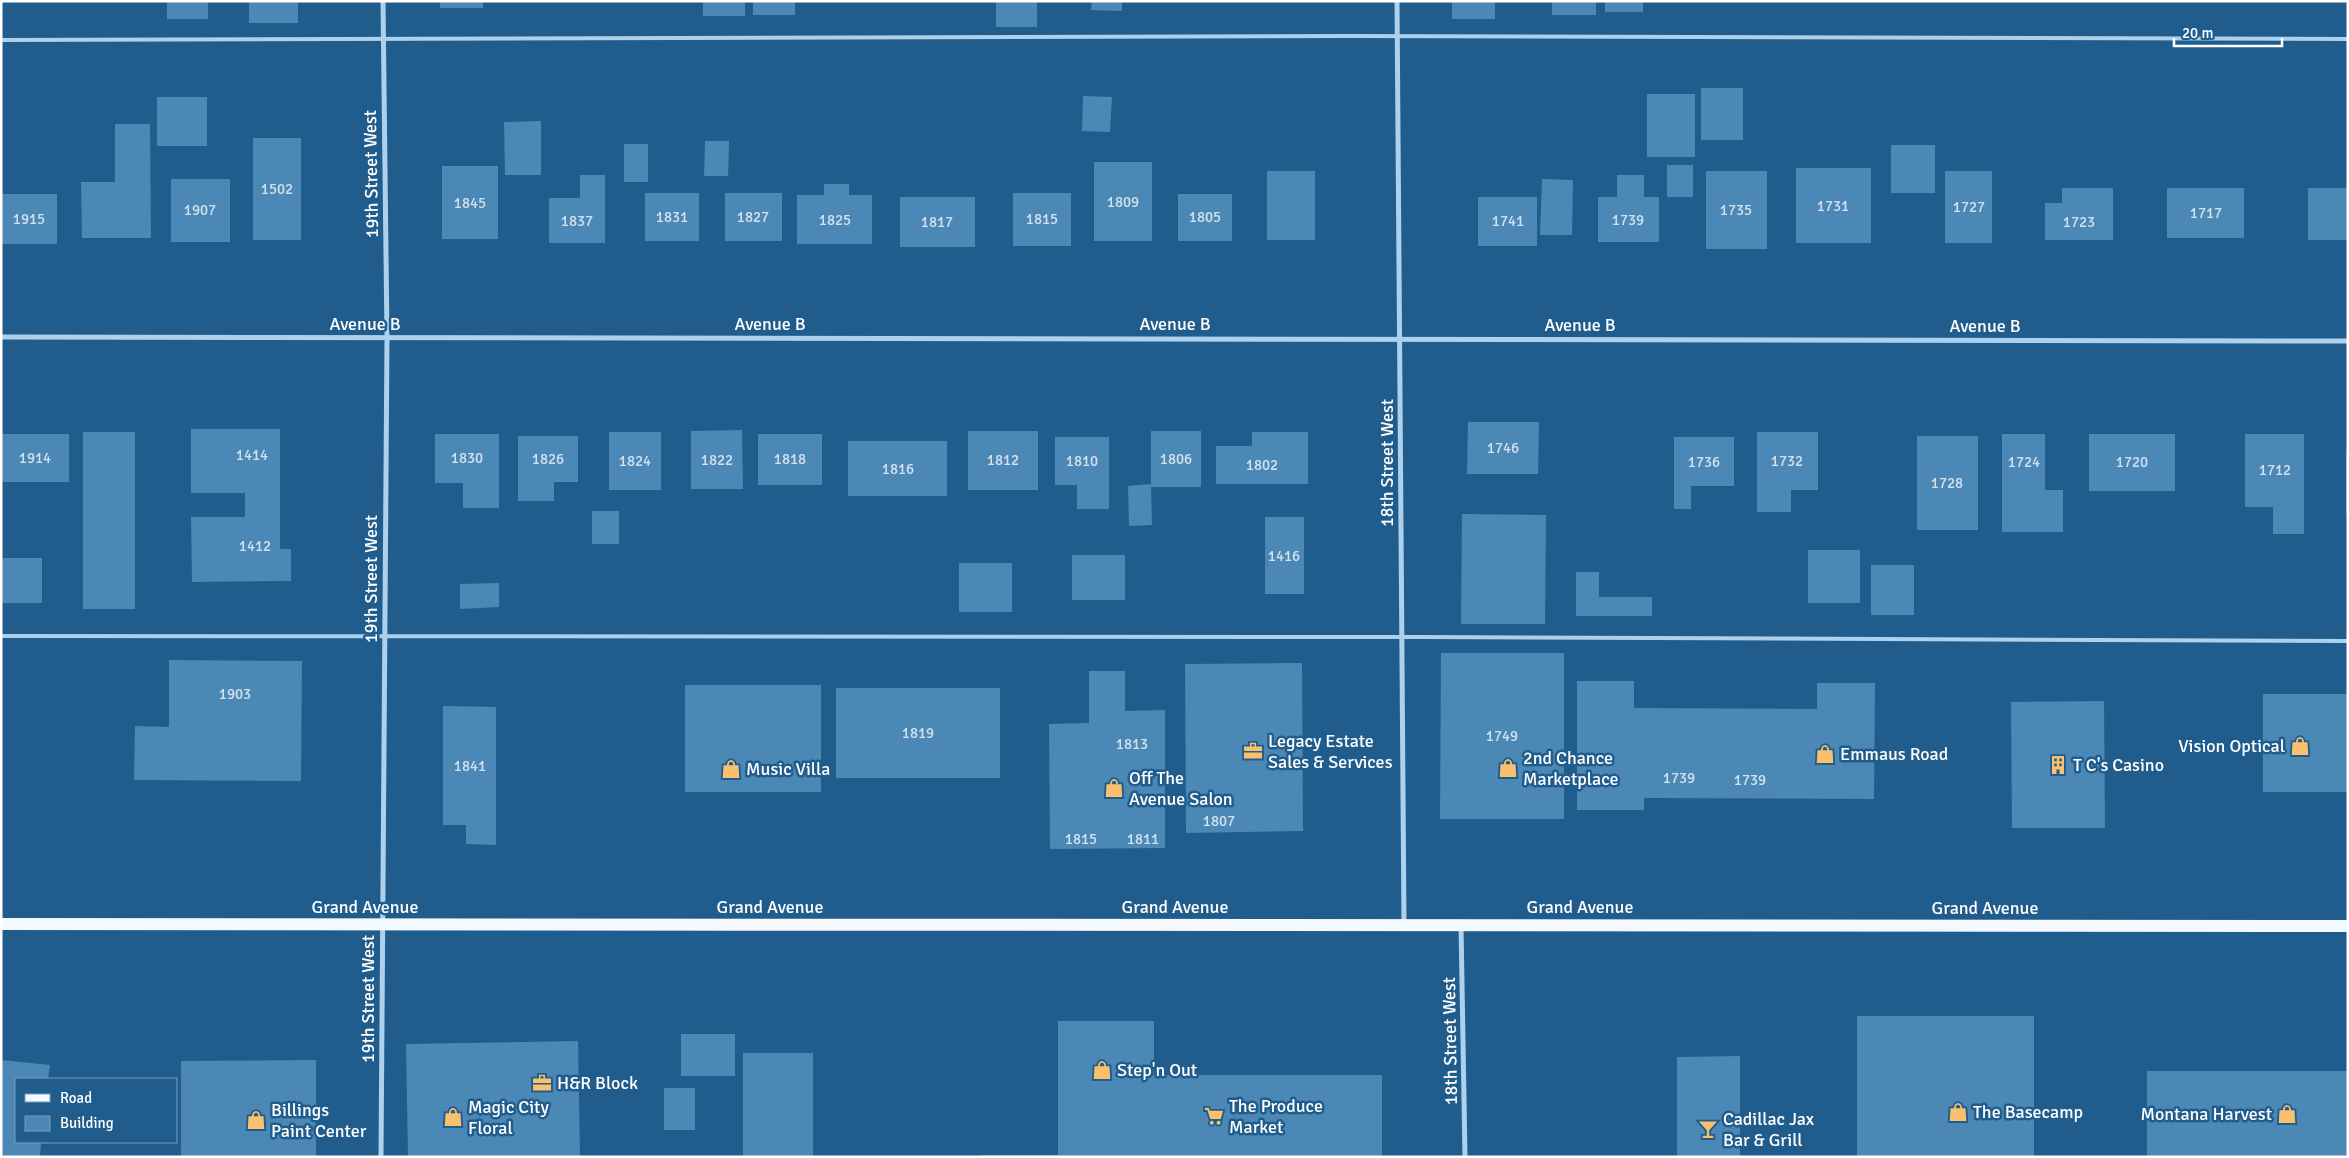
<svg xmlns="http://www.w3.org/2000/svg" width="2349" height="1158" viewBox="0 0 2349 1158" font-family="Signika,sans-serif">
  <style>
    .building { fill: #4c88b6 }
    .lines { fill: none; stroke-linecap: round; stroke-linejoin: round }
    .lane { stroke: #add1ec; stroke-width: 4 }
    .street { stroke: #add1ec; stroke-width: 5 }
    .primary { stroke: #f3f9ff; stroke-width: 12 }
    .labels { text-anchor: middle; stroke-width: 5; stroke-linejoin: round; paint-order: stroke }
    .number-label { font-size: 15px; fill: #d2e1ed }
    .street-label { font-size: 18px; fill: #fff; stroke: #205d8d }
    .poi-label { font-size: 18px; fill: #fff; stroke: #205d8d; text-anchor: start }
  </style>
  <rect width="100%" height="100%" fill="#205d8d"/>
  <g class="building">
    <rect x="167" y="1" width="41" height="18"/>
    <rect x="249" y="1" width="49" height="22"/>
    <rect x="440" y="1" width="43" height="7"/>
    <rect x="703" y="1" width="42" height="15"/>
    <rect x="753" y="1" width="42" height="14"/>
    <rect x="996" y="1" width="41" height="26"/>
    <path d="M1092,1H1122V11L1091,10Z"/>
    <rect x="1452" y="1" width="43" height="18"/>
    <rect x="1552" y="1" width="44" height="14"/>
    <rect x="1605" y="1" width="38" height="11"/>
    <rect x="1701" y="88" width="42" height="52"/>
    <rect x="1647" y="94" width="48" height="63"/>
    <path d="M1083,96L1112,97L1110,132L1082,131Z"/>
    <rect x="157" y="97" width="50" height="49"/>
    <path d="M541,121V175H505L504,122Z"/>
    <path d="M115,124H150L151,238H82L81,182H115Z"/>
    <rect x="253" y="138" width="48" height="102"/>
    <path d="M705,141H729L728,176H704Z"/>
    <rect x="624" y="144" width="24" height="38"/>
    <rect x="1891" y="145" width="44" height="48"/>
    <rect x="1094" y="162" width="58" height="79"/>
    <rect x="1667" y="165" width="26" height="32"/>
    <rect x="442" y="166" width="56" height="73"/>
    <rect x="1796" y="168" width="75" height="75"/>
    <rect x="1267" y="171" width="48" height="69"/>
    <rect x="1706" y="171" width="61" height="78"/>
    <rect x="1945" y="171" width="47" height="72"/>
    <path d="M580,175H605V243H549V198H580Z"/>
    <path d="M1617,175H1644V197H1659V242H1598V197H1617Z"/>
    <rect x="171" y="179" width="59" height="63"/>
    <path d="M1542,179L1573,180L1572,235H1540Z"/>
    <path d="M824,184H849V195H872V244H797V195H824Z"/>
    <path d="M2062,188H2113V240H2045V203H2062Z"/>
    <rect x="2167" y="188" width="77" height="50"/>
    <rect x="2308" y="188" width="40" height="52"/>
    <rect x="645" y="193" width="54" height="48"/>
    <rect x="725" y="193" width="57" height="48"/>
    <rect x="1013" y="193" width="58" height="53"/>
    <rect x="1" y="194" width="56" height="50"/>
    <rect x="1178" y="194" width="54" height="47"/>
    <rect x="900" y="197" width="75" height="50"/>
    <rect x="1478" y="197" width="59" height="49"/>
    <path d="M1468,422H1539L1538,474H1467Z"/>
    <path d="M191,429H280V549H291V581L192,582L191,517H245V493H191Z"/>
    <path d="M742,430L743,489H691V431Z"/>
    <rect x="968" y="431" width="70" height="59"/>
    <path d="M1151,431H1201V487H1151L1152,525L1129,526L1128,486L1151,484Z"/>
    <rect x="83" y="432" width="52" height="177"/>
    <rect x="609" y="432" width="52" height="58"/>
    <path d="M1252,432H1308V484H1216V446H1252Z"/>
    <path d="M1757,432H1818V490H1791V512H1757Z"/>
    <rect x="1" y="434" width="68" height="48"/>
    <path d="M435,434H499V508H463V483H435Z"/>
    <rect x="758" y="434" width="64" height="51"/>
    <path d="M2002,434H2045V490H2063V532H2002Z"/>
    <rect x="2089" y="434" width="86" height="57"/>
    <path d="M2245,434H2304V534H2273V507H2245Z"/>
    <path d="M518,436H578V482H554V501H518Z"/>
    <rect x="1917" y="436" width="61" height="94"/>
    <path d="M1055,437H1109V509H1077V485H1055Z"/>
    <path d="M1674,437H1734V486H1691V509H1674Z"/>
    <rect x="848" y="441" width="99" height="55"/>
    <rect x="2346" y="450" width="2" height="64"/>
    <rect x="592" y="511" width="27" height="33"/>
    <path d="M1462,514L1546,515L1545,624H1461Z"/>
    <rect x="1265" y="517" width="39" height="77"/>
    <rect x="1808" y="550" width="52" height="53"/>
    <rect x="1072" y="555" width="53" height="45"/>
    <rect x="1" y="558" width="41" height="45"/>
    <rect x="959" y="563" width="53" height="49"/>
    <rect x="1871" y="565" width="43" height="50"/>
    <path d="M1576,572H1599V597H1652V616H1576Z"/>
    <path d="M499,583V607L460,609V584Z"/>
    <path d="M1441,653H1564V819H1440Z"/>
    <path d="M169,660L302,661L301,781L134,780L135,726L169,727Z"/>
    <path d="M1302,663L1303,831L1186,833L1185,664Z"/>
    <path d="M1089,671H1125V711L1165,710V848L1050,849L1049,724L1089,723Z"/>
    <path d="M1577,681H1634V708L1817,709V683H1875L1874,799L1644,798V810H1577Z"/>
    <rect x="685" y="685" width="136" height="107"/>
    <rect x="836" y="688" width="164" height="90"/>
    <rect x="2263" y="694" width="85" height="98"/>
    <path d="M2104,701L2105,828H2012L2011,702Z"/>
    <path d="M443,706L496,707V845L466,844V825H443Z"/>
    <rect x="1857" y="1016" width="177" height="141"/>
    <path d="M1058,1021H1154V1075H1382V1157H979V1155H1058Z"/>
    <rect x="681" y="1034" width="54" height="42"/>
    <path d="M578,1041L580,1157H408L406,1044Z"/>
    <rect x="743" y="1053" width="70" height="104"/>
    <path d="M1740,1056V1157H1677V1057Z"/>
    <path d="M1,1060L50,1065L48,1079H16V1142H41L40,1157H1Z"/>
    <path d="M316,1060V1157H181V1061Z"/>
    <rect x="2147" y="1071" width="201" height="86"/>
    <rect x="664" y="1088" width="31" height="42"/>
  </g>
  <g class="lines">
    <g class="lane">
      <path d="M1,40L1348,36L2348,39"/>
      <path d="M1,636L1423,637L2348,641"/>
    </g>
    <g class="street">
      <path d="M1397,1L1404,924"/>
      <path d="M1,337L2348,341"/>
      <path d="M1461,925L1465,1157"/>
      <path d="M381,1157L387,338L383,1"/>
    </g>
    <path class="primary" d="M1,924L2348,926"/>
  </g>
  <defs>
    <g id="shop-bare" transform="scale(1.5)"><path d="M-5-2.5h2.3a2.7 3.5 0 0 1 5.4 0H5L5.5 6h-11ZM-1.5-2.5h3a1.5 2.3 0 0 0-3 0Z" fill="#fac06e" stroke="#205d8d" stroke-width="2.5" paint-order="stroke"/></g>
    <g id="office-bare" transform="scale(1.5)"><path d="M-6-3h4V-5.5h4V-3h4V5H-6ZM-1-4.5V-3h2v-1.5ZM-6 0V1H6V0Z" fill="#fac06e" stroke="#205d8d" stroke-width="2.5" paint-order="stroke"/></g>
    <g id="building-bare" transform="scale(1.5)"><path d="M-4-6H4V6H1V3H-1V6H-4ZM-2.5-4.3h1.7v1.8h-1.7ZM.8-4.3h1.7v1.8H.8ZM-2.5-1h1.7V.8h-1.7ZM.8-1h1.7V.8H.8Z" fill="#fac06e" stroke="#205d8d" stroke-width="2.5" paint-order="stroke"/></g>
    <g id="supermarket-bare" transform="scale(1.5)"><path d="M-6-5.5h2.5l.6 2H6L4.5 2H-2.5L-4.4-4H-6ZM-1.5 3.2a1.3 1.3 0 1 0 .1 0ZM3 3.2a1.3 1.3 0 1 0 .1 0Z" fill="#fac06e" stroke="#205d8d" stroke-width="2.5" paint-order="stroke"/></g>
    <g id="bar-bare" transform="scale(1.5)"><path d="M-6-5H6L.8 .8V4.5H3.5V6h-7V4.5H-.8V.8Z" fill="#fac06e" stroke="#205d8d" stroke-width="2.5" paint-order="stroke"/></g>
  </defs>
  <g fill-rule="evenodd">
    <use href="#shop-bare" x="2300" y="746"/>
    <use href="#office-bare" x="1253" y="751"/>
    <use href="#shop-bare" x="1825" y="754"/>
    <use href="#building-bare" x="2058" y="765"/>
    <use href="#shop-bare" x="1508" y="768"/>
    <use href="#shop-bare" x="731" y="769"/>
    <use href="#shop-bare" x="1114" y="788"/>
    <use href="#shop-bare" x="1102" y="1070"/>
    <use href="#office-bare" x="542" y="1083"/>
    <use href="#shop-bare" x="1958" y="1112"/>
    <use href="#shop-bare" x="2287" y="1114"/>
    <use href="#supermarket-bare" x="1214" y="1116"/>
    <use href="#shop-bare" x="453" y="1117"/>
    <use href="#shop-bare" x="256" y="1120"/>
    <use href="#bar-bare" x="1708" y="1129"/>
  </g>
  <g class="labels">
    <g class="number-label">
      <text x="277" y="194">1502</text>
      <text x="1123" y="207">1809</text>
      <text x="470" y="208">1845</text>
      <text x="1833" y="211">1731</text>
      <text x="1969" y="212">1727</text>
      <text x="200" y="215">1907</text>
      <text x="1736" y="215">1735</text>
      <text x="2206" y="218">1717</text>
      <text x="672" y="222">1831</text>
      <text x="753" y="222">1827</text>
      <text x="1205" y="222">1805</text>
      <text x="29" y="224">1915</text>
      <text x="1042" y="224">1815</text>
      <text x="835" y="225">1825</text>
      <text x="1628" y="225">1739</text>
      <text x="577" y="226">1837</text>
      <text x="1508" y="226">1741</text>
      <text x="937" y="227">1817</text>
      <text x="2079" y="227">1723</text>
      <text x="1503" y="453">1746</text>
      <text x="252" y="460">1414</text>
      <text x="35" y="463">1914</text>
      <text x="467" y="463">1830</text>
      <text x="548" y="464">1826</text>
      <text x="790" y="464">1818</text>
      <text x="1176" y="464">1806</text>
      <text x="717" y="465">1822</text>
      <text x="1003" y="465">1812</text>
      <text x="635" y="466">1824</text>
      <text x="1082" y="466">1810</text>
      <text x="1787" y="466">1732</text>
      <text x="1704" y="467">1736</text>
      <text x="2024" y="467">1724</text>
      <text x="2132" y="467">1720</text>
      <text x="1262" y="470">1802</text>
      <text x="898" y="474">1816</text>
      <text x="2275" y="475">1712</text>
      <text x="1947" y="488">1728</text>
      <text x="255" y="551">1412</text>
      <text x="1284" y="561">1416</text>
      <text x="235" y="699">1903</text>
      <text x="918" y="738">1819</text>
      <text x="1502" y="741">1749</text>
      <text x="1132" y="749">1813</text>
      <text x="470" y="771">1841</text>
      <text x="1679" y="783">1739</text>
      <text x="1750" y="785">1739</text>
      <text x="1219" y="826">1807</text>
      <text x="1081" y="844">1815</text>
      <text x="1143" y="844">1811</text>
    </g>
    <g class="street-label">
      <text transform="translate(371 174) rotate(-91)" y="6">19th Street West</text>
      <text x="365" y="330">Avenue B</text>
      <text x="770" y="330">Avenue B</text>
      <text x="1175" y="330">Avenue B</text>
      <text x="1580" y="331">Avenue B</text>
      <text x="1985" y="332">Avenue B</text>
      <text transform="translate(1387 463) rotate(-90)" y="6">18th Street West</text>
      <text transform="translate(371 579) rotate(-90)" y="6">19th Street West</text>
      <text x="365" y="913">Grand Avenue</text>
      <text x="770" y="913">Grand Avenue</text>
      <text x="1175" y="913">Grand Avenue</text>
      <text x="1580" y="913">Grand Avenue</text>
      <text x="1985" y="914">Grand Avenue</text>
      <text transform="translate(368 999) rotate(-90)" y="6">19th Street West</text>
      <text transform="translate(1450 1041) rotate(-91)" y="6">18th Street West</text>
    </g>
    <g class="poi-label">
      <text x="1268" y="747">Legacy Estate<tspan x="1268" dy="21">Sales &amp; Services</tspan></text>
      <text x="2285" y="752" text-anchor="end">Vision Optical</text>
      <text x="1840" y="760">Emmaus Road</text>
      <text x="1523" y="764">2nd Chance<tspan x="1523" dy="21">Marketplace</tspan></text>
      <text x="2073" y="771">T C's Casino</text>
      <text x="746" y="775">Music Villa</text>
      <text x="1129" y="784">Off The<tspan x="1129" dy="21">Avenue Salon</tspan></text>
      <text x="1117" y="1076">Step'n Out</text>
      <text x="557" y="1089">H&amp;R Block</text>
      <text x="1229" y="1112">The Produce<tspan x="1229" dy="21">Market</tspan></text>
      <text x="468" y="1113">Magic City<tspan x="468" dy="21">Floral</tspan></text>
      <text x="271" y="1116">Billings<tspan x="271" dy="21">Paint Center</tspan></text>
      <text x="1973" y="1118">The Basecamp</text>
      <text x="2272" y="1120" text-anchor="end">Montana Harvest</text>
      <text x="1723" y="1125">Cadillac Jax<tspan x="1723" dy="21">Bar &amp; Grill</tspan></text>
    </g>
  </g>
  <rect width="2349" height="1158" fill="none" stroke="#ffffff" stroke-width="5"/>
  <rect x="15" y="1078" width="162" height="65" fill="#205d8d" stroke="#799ebb"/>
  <rect x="25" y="1094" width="25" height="8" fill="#f3f9ff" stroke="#799ebb"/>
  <text x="60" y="1103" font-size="15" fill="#ffffff">Road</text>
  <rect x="25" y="1116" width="25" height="15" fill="#4c88b6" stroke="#799ebb"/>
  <text x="60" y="1128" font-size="15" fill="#ffffff">Building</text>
  <path d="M2174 38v8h108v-8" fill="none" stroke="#ffffff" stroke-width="2.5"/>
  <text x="2182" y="38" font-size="15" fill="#ffffff" stroke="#205d8d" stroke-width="4" paint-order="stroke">20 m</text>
</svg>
